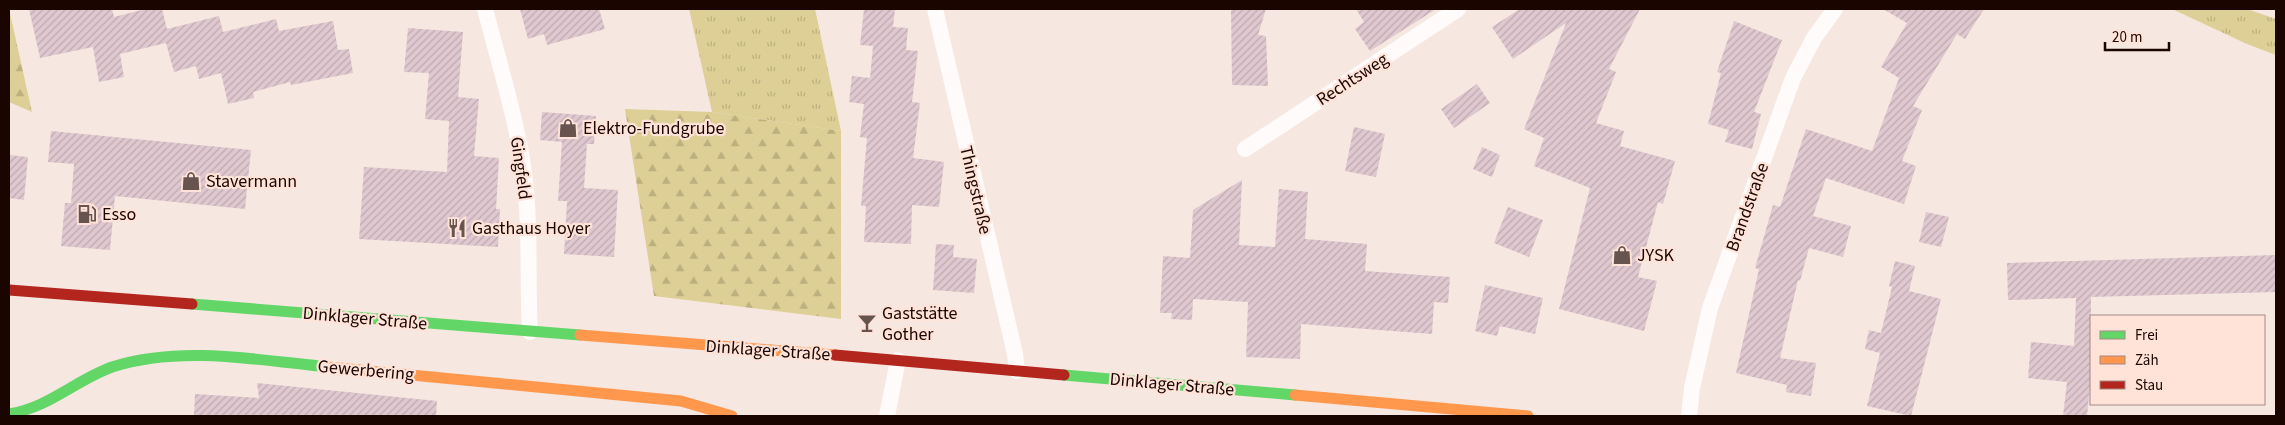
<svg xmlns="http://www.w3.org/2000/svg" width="2285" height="425" viewBox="0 0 2285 425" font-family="'Source Sans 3',sans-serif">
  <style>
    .grass { fill: url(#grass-tufts) }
    .forest { fill: url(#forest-firs) }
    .building { fill: url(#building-hatch) }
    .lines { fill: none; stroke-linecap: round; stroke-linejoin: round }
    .street { stroke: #fefbfa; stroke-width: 16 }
    .fast { stroke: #63d668; stroke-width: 11 }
    .slow { stroke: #ff974d; stroke-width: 11 }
    .jam { stroke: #b3261e; stroke-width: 11 }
    .labels { text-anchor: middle; stroke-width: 4.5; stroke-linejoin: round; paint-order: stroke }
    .street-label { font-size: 18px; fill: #1a0500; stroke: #ffe3d8 }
    .poi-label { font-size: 18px; fill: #1a0500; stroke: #ffe3d8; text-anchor: start }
  </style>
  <defs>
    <pattern id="grass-tufts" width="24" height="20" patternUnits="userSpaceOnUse" patternTransform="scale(1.25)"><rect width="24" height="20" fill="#ddcf95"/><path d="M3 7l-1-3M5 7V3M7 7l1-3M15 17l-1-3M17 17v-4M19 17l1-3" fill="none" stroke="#bdb07f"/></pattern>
    <pattern id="forest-firs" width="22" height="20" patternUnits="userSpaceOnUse" patternTransform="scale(1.25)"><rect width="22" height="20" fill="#ddcf95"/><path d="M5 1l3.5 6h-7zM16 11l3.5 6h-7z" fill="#bdb07f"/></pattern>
    <pattern id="building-hatch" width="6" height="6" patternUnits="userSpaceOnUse" patternTransform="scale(1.25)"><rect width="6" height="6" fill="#dfc8cf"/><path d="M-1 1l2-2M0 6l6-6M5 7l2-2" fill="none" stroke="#bfaab0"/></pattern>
  </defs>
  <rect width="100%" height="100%" fill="#f6e7e1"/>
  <g class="grass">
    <path d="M689,9H815L841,131L712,112Z"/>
    <path d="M2172,9H2247L2276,19V55L2247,44Z"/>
  </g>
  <g class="forest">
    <path d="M9,9L32,112L9,102Z"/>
    <path d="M625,109L712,112L841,131V319L654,296Z"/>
  </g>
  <g class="building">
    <path d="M29,9H112L114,17L146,9H162L167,29L219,16L223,32L276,19L279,31L333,21L338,50L349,49L353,73L291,85L290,82L253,92L254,98L228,104L221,73L199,79L196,66L174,72L166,43L120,54L124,77L99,82L93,47L40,58Z"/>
    <path d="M520,9H599L605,29L547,45L544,34L528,39Z"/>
    <path d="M864,9H895L893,27L908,28L906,50L918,51L912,102L920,103L913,158L944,162L939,207L912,205L911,244L864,242L866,206H861L867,138L860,137L864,104L849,102L852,76L870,78L873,46L860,45Z"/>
    <path d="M1231,9H1266L1258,35L1266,36L1268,86L1232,85Z"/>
    <path d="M1356,9H1436L1370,51L1355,29L1364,22Z"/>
    <path d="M1520,9H1640L1609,69L1616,72L1596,123L1624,131L1620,146L1675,161L1663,204L1658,202L1638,277L1657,281L1644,331L1559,309L1590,188L1534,166L1544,138L1524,129L1566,23L1513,59L1492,27Z"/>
    <path d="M1883,9H1984L1965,39L1957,34L1913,106L1922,110L1902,161L1916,166L1904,204L1826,178L1813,216L1851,226L1843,257L1809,248L1800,281L1798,280L1780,358L1816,363L1811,396L1786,392L1787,385L1736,373L1759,269L1755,268L1773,205L1780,207L1806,129L1872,151L1899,78L1881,67L1907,23Z"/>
    <path d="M1734,21L1782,40L1754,112L1761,114L1752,149L1725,142L1729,130L1708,124L1721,73L1717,72Z"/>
    <path d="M408,28L463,32L458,97L479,99L474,156L499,158L496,209H500L498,247L359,239L364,167L447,172L449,121L425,119L429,73L404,72Z"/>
    <path d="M1477,84L1490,103L1454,128L1441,109Z"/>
    <path d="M542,112L596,116L594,144H587L584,188L618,190L614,257L564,254L567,201H558L562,142L540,140Z"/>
    <path d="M1354,127L1385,134L1376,177L1345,171Z"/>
    <path d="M51,131L251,150L245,209L115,196L110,250L61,246L65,203H71L74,164L48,162Z"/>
    <path d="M1482,147L1500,155L1492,177L1473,169Z"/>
    <path d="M9,155L28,157L24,200L9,198Z"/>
    <path d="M1242,180L1239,245L1275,247L1279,189L1308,192L1305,239L1367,244L1365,271L1450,277L1448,303L1434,302L1432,334L1301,324L1300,359L1246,357L1248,302L1193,299L1192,320L1171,319L1172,313H1160L1163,256L1190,258L1193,210Z"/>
    <path d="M1508,207L1543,220L1529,257L1494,243Z"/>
    <path d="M1926,212L1949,217L1941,247L1919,242Z"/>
    <path d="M936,244L954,245L953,257L977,259L974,293L933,290Z"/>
    <path d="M2276,255V292L2091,297V375L2087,416H2063L2067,382L2028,378L2031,342L2074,346L2076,298L2008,300L2007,263Z"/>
    <path d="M1895,261L1915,266L1909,291L1941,299L1911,416L1867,406L1880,353L1865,349L1869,330L1881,333L1892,287L1889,286Z"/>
    <path d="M1485,285L1543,298L1535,334L1500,326L1497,336L1475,331Z"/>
    <path d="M257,383L437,401L436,416H194L195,394L259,398Z"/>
  </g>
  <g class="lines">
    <g class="street">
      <path d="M485,9C499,63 516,117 524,172C531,225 527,279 530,332"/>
      <path d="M935,9L1015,354L1017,371"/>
      <path d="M1245,149L1458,9"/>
      <path d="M887,416L898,360"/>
      <path d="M1689,416L1692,388L1710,308L1793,78L1814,38L1835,9"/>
    </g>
    <g class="fast">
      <path d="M192,304L580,335"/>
      <path d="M1064,375L1295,395"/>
      <path d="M9,414C48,408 76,380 112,367C181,345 258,360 328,367"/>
    </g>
    <g class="slow">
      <path d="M580,335L835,355"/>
      <path d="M328,367L681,401L732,416"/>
      <path d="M1295,395L1528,416"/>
    </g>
    <g class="jam">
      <path d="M9,290L192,304"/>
      <path d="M835,355L1064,375"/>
    </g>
  </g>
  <defs>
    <g id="shop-bare" transform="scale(1.5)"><path d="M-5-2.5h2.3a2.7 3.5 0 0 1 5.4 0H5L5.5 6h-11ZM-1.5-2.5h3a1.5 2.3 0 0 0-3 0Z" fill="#67544f" stroke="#ffe3d8" stroke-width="2.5" paint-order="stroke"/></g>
    <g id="fuel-bare" transform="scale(1.5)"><path d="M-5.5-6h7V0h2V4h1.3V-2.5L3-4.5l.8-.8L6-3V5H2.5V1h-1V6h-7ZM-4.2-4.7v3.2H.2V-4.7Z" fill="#67544f" stroke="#ffe3d8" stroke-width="2.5" paint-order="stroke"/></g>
    <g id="restaurant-bare" transform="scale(1.5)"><path d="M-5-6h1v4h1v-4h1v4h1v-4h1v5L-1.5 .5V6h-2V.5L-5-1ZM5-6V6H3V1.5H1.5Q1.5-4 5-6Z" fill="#67544f" stroke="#ffe3d8" stroke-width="2.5" paint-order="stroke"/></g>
    <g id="bar-bare" transform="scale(1.5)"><path d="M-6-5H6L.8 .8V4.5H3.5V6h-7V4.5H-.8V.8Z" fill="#67544f" stroke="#ffe3d8" stroke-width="2.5" paint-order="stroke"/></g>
  </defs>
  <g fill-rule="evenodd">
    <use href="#shop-bare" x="568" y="128"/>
    <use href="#shop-bare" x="191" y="181"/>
    <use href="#fuel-bare" x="87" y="214"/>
    <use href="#restaurant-bare" x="457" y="228"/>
    <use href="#shop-bare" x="1622" y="255"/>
    <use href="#bar-bare" x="867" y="323"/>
  </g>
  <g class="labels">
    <g class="street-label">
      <text transform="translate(1352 79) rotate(-33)" y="6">Rechtsweg</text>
      <text transform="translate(521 168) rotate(82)" y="6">Gingfeld</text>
      <text transform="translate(976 190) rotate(77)" y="6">Thingstraße</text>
      <text transform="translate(1747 207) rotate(-70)" y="6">Brandstraße</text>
      <text transform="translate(365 318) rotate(5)" y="6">Dinklager Straße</text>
      <text transform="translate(768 350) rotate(4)" y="6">Dinklager Straße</text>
      <text transform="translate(366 370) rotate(5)" y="6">Gewerbering</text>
      <text transform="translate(1172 384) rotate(5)" y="6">Dinklager Straße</text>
    </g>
    <g class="poi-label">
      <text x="583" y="134">Elektro-Fundgrube</text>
      <text x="206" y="187">Stavermann</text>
      <text x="102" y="220">Esso</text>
      <text x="472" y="234">Gasthaus Hoyer</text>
      <text x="1637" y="261">JYSK</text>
      <text x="882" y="319">Gaststätte<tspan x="882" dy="21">Gother</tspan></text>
    </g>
  </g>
  <rect width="2285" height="425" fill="none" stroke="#1a0500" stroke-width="20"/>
  <rect x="2090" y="315" width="175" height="90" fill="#ffe3d8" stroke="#a38a82"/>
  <rect x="2100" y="331" width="25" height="8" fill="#63d668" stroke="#a38a82"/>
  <text x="2135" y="340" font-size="15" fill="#1a0500">Frei</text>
  <rect x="2100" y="356" width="25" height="8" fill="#ff974d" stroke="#a38a82"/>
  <text x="2135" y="365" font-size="15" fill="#1a0500">Zäh</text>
  <rect x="2100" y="381" width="25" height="8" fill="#b3261e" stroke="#a38a82"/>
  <text x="2135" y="390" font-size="15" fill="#1a0500">Stau</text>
  <path d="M2105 42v8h64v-8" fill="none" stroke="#1a0500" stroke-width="2.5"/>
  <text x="2112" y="42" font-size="15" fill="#1a0500" stroke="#ffe3d8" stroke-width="4" paint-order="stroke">20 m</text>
</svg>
